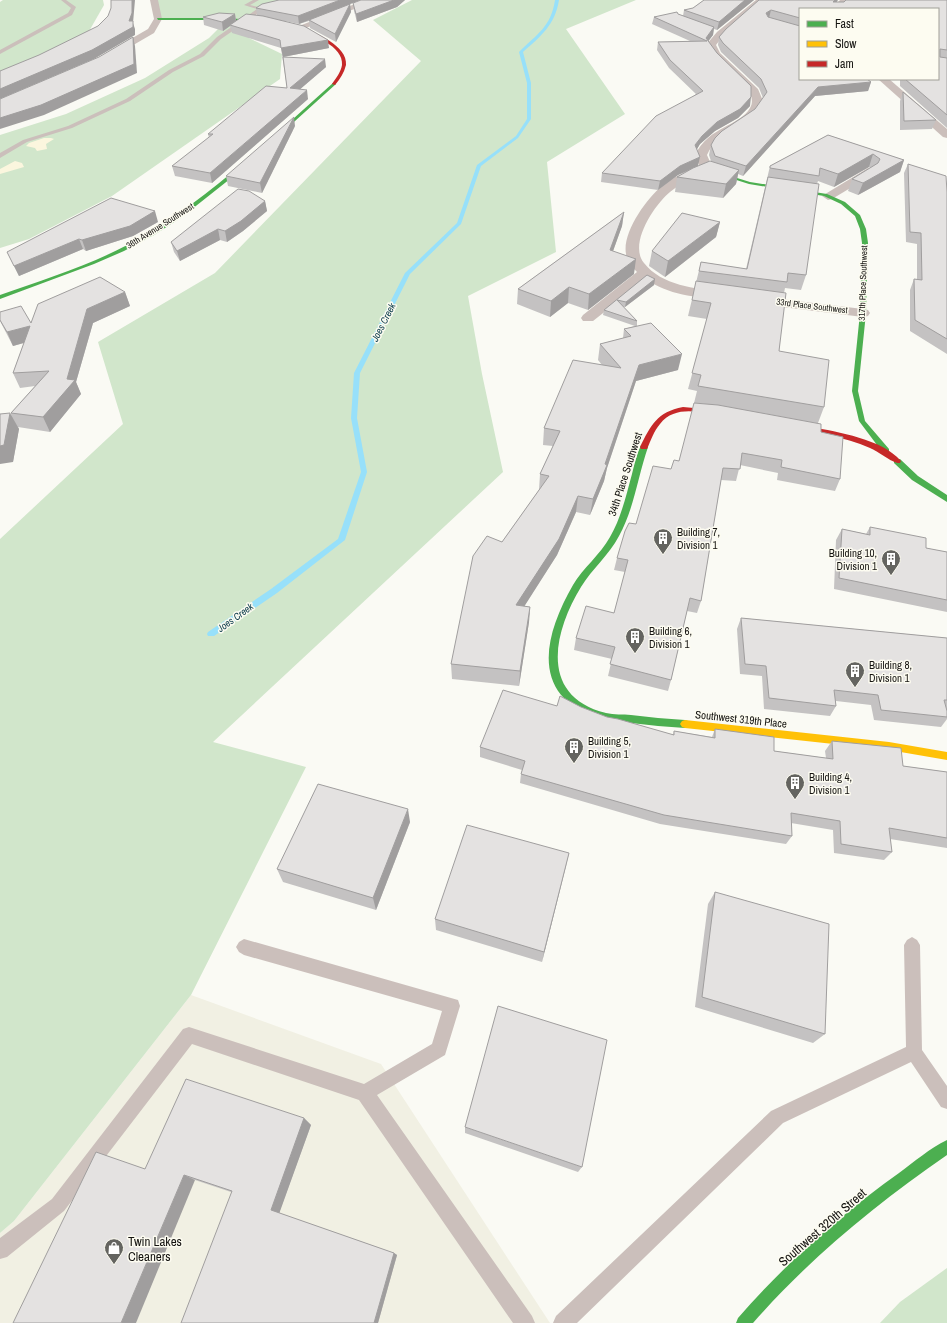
<svg xmlns="http://www.w3.org/2000/svg" width="947" height="1323" viewBox="0 0 947 1323" font-family="'Archivo Narrow',sans-serif">
  <style>
    .built { fill: #f1f0e3 }
    .green { fill: #d1e6cb }
    .sand { fill: #fbf6de }
    .lines { fill: none; stroke-linecap: round; stroke-linejoin: round }
    .stream { fill: #97e0fa; fill-rule: evenodd }
    .lane { fill: #cbbfbb; fill-rule: evenodd }
    .street { fill: #cbbfbb; fill-rule: evenodd }
    .fast { fill: #4caf50; fill-rule: evenodd }
    .slow { fill: #ffc107; fill-rule: evenodd }
    .jam { fill: #c62828; fill-rule: evenodd }
    .wall { fill: #c4c2c2 }
    .shaded-wall { fill: #a09e9e }
    .building { fill: #e4e2e1; stroke: #a09e9e }
    .labels { text-anchor: middle; stroke-width: 3; stroke-linejoin: round; paint-order: stroke }
    .far-street-label { font-size: 9px; fill: #141310; stroke: #fdfcf1 }
    .far-water-label { font-size: 10px; font-style: italic; fill: #124151; stroke: #fdfcf1 }
    .street-label { font-size: 11px; fill: #141310; stroke: #fdfcf1 }
    .poi-label { font-size: 11px; fill: #141310; stroke: #fdfcf1; text-anchor: start }
    .near-street-label { font-size: 13px; fill: #141310; stroke: #fdfcf1 }
    .near-poi-label { font-size: 13px; fill: #141310; stroke: #fdfcf1; text-anchor: start }
  </style>
  <rect width="100%" height="100%" fill="#fafaf4"/>
  <path class="built" d="M191,995L381,1064L550,1323H0V1233L14,1221Z"/>
  <g class="green">
    <path d="M3,0H103L104,5L88,33L0,76V2Z"/>
    <path d="M154,0H300L263,9L248,20L249,38L282,54L280,79L112,196L29,239L0,248V135L66,114L145,78L209,38L228,19H158Z"/>
    <path d="M412,0H636L566,29L625,114L547,162L556,252L468,296L482,374L503,472L213,742L306,767L191,995L14,1221L0,1233V539L123,424L98,342L215,273L421,61L373,20Z"/>
    <path d="M947,1268V1323H880L900,1302Z"/>
  </g>
  <g class="sand">
    <path d="M44,138H51L54,139L46,144L47,149L37,151L35,148L26,146L29,143Z"/>
    <path d="M15,161L22,163L24,167L0,174V169Z"/>
  </g>
  <g class="lines">
    <path class="stream" d="M555,0H559C555,25 541,36 523,52L531,83V119L518,138L481,166L461,224L410,274L360,373L357,418L367,472L345,540L277,593L214,636H208L207,634L208,632L271,589L338,539L361,472L351,418L354,373L405,273L457,223L477,165L516,136L527,119V83L519,52C537,34 551,27 555,0Z"/>
    <g class="lane">
      <path d="M61,0H66L76,7L72,15L0,54V50L68,13L71,8Z"/>
      <path d="M253,0H259L250,5L263,8V10L221,39L204,56L173,72L130,101L72,128L27,142L0,158V153L23,140L68,126L126,99L169,70L200,54L217,37L257,9L244,5Z"/>
      <path d="M912,937L917,940L920,945L922,1050L947,1086V1109L941,1107L911,1062L783,1123L577,1323H553L556,1316L771,1111L906,1047L904,945L907,940Z"/>
      <path d="M244,939L458,1000L460,1006L445,1055L377,1095L532,1316L535,1323H513L359,1100L192,1044L64,1211L7,1257L0,1259V1238L52,1199L183,1029L189,1027L364,1084L432,1044L442,1011L244,955L239,952L236,947L239,942Z"/>
    </g>
    <g class="street">
      <path d="M150,0H158L162,19L154,33L111,58H105V54L148,29L154,19Z"/>
      <path d="M365,0H377L301,30H295L294,28Z"/>
      <path d="M756,0H765L723,36L716,45L720,53L758,89L763,101C754,129 718,129 707,155L713,169L711,172C697,176 682,182 670,192C655,204 628,244 644,263C662,286 695,288 722,292L727,293L729,296L727,299L722,300C697,297 667,295 646,279L593,321H583L581,318L583,315L637,272C632,267 627,262 626,254C622,233 646,199 662,186C673,177 687,171 700,167L695,155C709,126 740,126 750,108C753,103 752,98 750,93C747,89 742,85 739,82C727,70 714,60 706,45L717,32Z"/>
      <path d="M840,0H849L841,9H832Z"/>
      <path d="M878,79H889L947,129V138L943,137Z"/>
      <path d="M868,168L874,172L872,175L832,199L828,200L822,196Z"/>
      <path d="M755,296L863,309L868,310L870,313L868,316L863,317L750,303L748,300L750,297Z"/>
    </g>
    <g class="fast">
      <path d="M157,18H228L271,22L269,23L228,20H158Z"/>
      <path d="M333,83L336,84L235,175L182,217L154,235L124,251L94,264L0,299V295C51,277 104,261 150,232C218,191 274,135 333,83Z"/>
      <path d="M708,169L750,182L827,194L845,202L860,215L866,229L868,243L866,313L858,391L865,421L889,449V453H883L859,421L852,391L860,313L862,243L860,229L855,216L841,204L824,196L749,184L708,171Z"/>
      <path d="M641,445H644L648,447C638,476 634,509 619,536C609,555 592,569 581,587C553,633 539,696 606,713C614,715 623,714 631,715C649,717 667,719 685,720L688,721L690,724L688,727L685,728C667,727 649,725 631,723C622,722 612,722 603,720C530,698 542,639 573,585C583,568 600,555 610,537C621,518 626,496 632,474C634,465 637,454 641,445Z"/>
      <path d="M894,459H900L918,476L947,495V502L912,480L894,463Z"/>
      <path d="M947,1140V1155C876,1204 810,1258 753,1323H736L738,1318C786,1263 840,1215 899,1173C914,1162 930,1148 947,1140Z"/>
    </g>
    <path class="slow" d="M685,720L889,742L947,752V760L889,750L685,728L682,727L680,724L682,721Z"/>
    <g class="jam">
      <path d="M300,27C315,32 348,46 346,65C344,73 340,79 335,85L332,84C336,78 341,72 342,65C344,46 312,35 299,29Z"/>
      <path d="M683,407L694,408L723,413L724,414L721,416C700,412 675,405 660,424C654,431 651,440 647,449H641L640,447C651,425 657,412 683,407Z"/>
      <path d="M790,424C796,423 804,426 811,427C838,432 882,439 901,461L900,463C893,464 878,451 870,448C844,436 817,434 790,428Z"/>
    </g>
  </g>
  <g class="wall">
    <path d="M405,0L397,7L357,22L354,11L353,3L350,4L351,12L336,42L310,28L309,21L299,24L285,21L329,48L283,57L326,67L300,89L308,99L212,183L175,176L172,166L209,138L208,134L287,88L281,48L232,33L230,26L223,31L204,25L203,17L235,14L236,21L257,15L256,8Z"/>
    <path d="M704,0H754L717,30L714,29L713,35L708,41L750,106L738,118L715,131L700,144L697,149L698,166L711,161L709,155L711,145L755,109L763,98L759,88L721,52L718,45L719,37L759,0L837,2L947,0V128L900,86V79H938V9H800V26L871,82L868,91L815,96L743,176L738,174L736,184L723,198L675,192L677,177L688,171L678,175L658,190L601,182L602,173L696,94L669,68L657,50L658,42L690,41L652,24L654,17L678,14L683,16L684,10L693,8Z"/>
    <path d="M903,92L936,120L932,129L900,130V101Z"/>
    <path d="M295,126L262,193L228,186L226,176Z"/>
    <path d="M828,135L904,160L900,172L858,195L848,191L852,179L870,168L869,167L834,187L818,181L817,184L806,275L801,290L785,288L784,293L779,351L824,407L818,423L821,432L840,479L835,491L777,480L778,473L740,465L736,481L721,480L701,601L697,613L687,611L671,680L668,691L608,676L612,659L574,650L576,638L614,613L625,572L614,570L617,558L636,524L671,469L679,461L699,403H694L697,391L688,389L707,319L688,316L701,262L746,269L770,166Z"/>
    <path d="M908,164L947,192V354L910,331V290L914,279H917V244L906,242L904,173Z"/>
    <path d="M265,201L267,211L243,231L227,242L220,240L180,261L174,252L171,242Z"/>
    <path d="M624,212L622,226L613,251L634,274L588,310L568,303L550,317L517,304L518,289Z"/>
    <path d="M158,222L133,236L86,251L83,249L19,276L7,252Z"/>
    <path d="M720,222L716,237L665,277L649,266L652,251Z"/>
    <path d="M647,275L654,285L625,307H623L637,321V326L678,370L636,381L607,468L604,481L590,515L576,512L557,555L524,606L530,607L529,622L519,686L452,679L451,664L502,542L539,490L540,474L553,446L543,445L544,428L602,365L598,360L600,344L623,338L624,329L635,326L603,315L604,310Z"/>
    <path d="M125,292L130,306L93,323L76,382L81,394L50,432L18,427L19,429L13,462L11,413L35,386L20,388L13,373L24,343L13,346L0,321V312L31,323Z"/>
    <path d="M870,527L926,548L947,552V612L834,589L836,540L842,529L866,534Z"/>
    <path d="M741,618L947,638V719L941,727L874,720L871,705L836,701V706L830,716L764,709L762,676L740,674L737,629Z"/>
    <path d="M557,706L581,707L607,717L673,735L674,731L712,737L715,729L774,751L826,758L825,751L832,741L903,766L947,772V848L890,839L892,852L884,860L834,853L833,830L791,823L792,836L786,844L660,824L520,783L521,774L522,770L480,757V747Z"/>
    <path d="M410,822L376,910L283,882L277,869Z"/>
    <path d="M569,853L542,962L436,930L435,919Z"/>
    <path d="M715,892L825,1034L813,1043L695,1007L708,904Z"/>
    <path d="M304,1118L311,1125L279,1213L394,1253L397,1255L378,1323L231,1192L195,1180L145,1169Z"/>
    <path d="M465,1127L582,1167L578,1172L465,1133Z"/>
  </g>
  <g class="shaded-wall">
    <path d="M132,0H135L133,23L135,29V35L94,59L0,99V89L129,21Z"/>
    <path d="M340,0H361L350,4L351,12L336,42L335,34L350,4L299,24L298,16Z"/>
    <path d="M394,0H405L397,7L357,22L356,14Z"/>
    <path d="M745,0H754L717,30L719,22Z"/>
    <path d="M835,0H838L832,9L833,2Z"/>
    <path d="M771,10L769,18L766,13Z"/>
    <path d="M235,14L236,22L230,25V26L223,31L222,22Z"/>
    <path d="M714,27L713,35L707,43L706,38Z"/>
    <path d="M133,37L135,46L137,73L44,115L0,129V118Z"/>
    <path d="M328,40L329,48L283,57L281,48Z"/>
    <path d="M325,59L326,67L291,97L290,88Z"/>
    <path d="M871,82L868,91L815,96L743,176L746,166L818,87Z"/>
    <path d="M307,90L308,99L212,183L210,173Z"/>
    <path d="M751,97L750,106L738,118L715,131L700,144L694,154L695,145L702,136L717,122Z"/>
    <path d="M294,117L295,126L262,193L260,183Z"/>
    <path d="M873,154L869,167L834,187L838,174Z"/>
    <path d="M700,157L698,166L678,175L658,190L660,181L680,166Z"/>
    <path d="M904,160L900,172L858,195L863,183Z"/>
    <path d="M739,170L736,184L723,198L726,184Z"/>
    <path d="M265,201L267,211L243,231L227,242L225,231Z"/>
    <path d="M155,211L158,222L133,236L86,251L82,240Z"/>
    <path d="M624,212L622,226L608,265L610,250Z"/>
    <path d="M720,222L716,237L665,277L668,261Z"/>
    <path d="M218,229L220,240L180,261L177,251Z"/>
    <path d="M79,239L83,249L19,276L14,266Z"/>
    <path d="M636,259L634,274L588,310L589,294Z"/>
    <path d="M655,279L654,285L625,307L626,302Z"/>
    <path d="M569,287L568,303L550,317L551,301Z"/>
    <path d="M125,292L130,306L93,323L76,382L81,394L50,432L43,417L67,379L87,309Z"/>
    <path d="M30,326L37,339L13,346L7,332Z"/>
    <path d="M682,354L678,370L636,381L607,468L604,481L590,515L593,499L639,365Z"/>
    <path d="M10,413L19,429L13,462L0,464V446Z"/>
    <path d="M578,496L576,512L557,555L515,621L516,605Z"/>
    <path d="M530,607L529,622L519,686L520,671Z"/>
    <path d="M408,809L410,822L376,910L373,898Z"/>
    <path d="M569,853L566,866L542,962L544,952Z"/>
    <path d="M304,1118L311,1125L279,1214L271,1210Z"/>
    <path d="M184,1175L195,1180L136,1323H121Z"/>
    <path d="M394,1253L397,1255L378,1323H374Z"/>
  </g>
  <g class="building">
    <path d="M111,0H132V13L129,21H133V27L92,50L0,89V71L39,55L98,26L108,16L111,8Z"/>
    <path d="M279,0H340L298,16L256,8L262,4Z"/>
    <path d="M361,0H394L356,14L353,3Z"/>
    <path d="M704,0H745L719,22L684,10L693,8Z"/>
    <path d="M759,0H835L833,2H844L846,0H947V50L940,49V57L947,58V115L905,79H938V9H800V18L771,10L766,13L768,17L800,26V79H867L871,82L818,87L746,166L715,156L711,145L715,138L722,131L755,109L767,92L761,79L723,43L719,37L726,29Z"/>
    <path d="M350,4L335,34L309,20Z"/>
    <path d="M677,12L678,14L714,27L706,38L717,53L751,86V97L740,109L717,122L702,136L695,145L700,157L680,166L660,181L602,173L656,116L703,91L670,60L658,42L707,41L654,17Z"/>
    <path d="M219,13L235,14L222,22L203,17Z"/>
    <path d="M246,14L263,16L304,26L328,40L281,48L280,40L230,25Z"/>
    <path d="M133,37L134,64L41,105L0,118V99L99,57Z"/>
    <path d="M283,57L325,59L290,88L307,90L210,173L172,166L213,134H208L266,86L287,88Z"/>
    <path d="M903,92L936,120L904,121Z"/>
    <path d="M294,117L260,183L226,176Z"/>
    <path d="M828,135L904,160L863,183L852,179L878,163L880,159L873,154L838,174L820,168L819,176L770,168V166Z"/>
    <path d="M710,161L739,170L726,184L677,177L693,168Z"/>
    <path d="M908,164L946,176L947,192V339L915,320L914,279L922,280L921,233L910,232Z"/>
    <path d="M768,177L819,184L806,275L788,273L787,282L699,271L701,262L747,269Z"/>
    <path d="M238,189L249,191L265,201L241,221L225,231L218,229L177,251L171,242Z"/>
    <path d="M111,198L155,211L130,226L82,240L79,239L14,266L7,252Z"/>
    <path d="M624,212L610,250L636,259L589,294L569,287L551,301L518,289Z"/>
    <path d="M682,213L720,222L668,261L652,251Z"/>
    <path d="M647,275L655,279L626,302L617,300L637,321L604,310Z"/>
    <path d="M100,277L125,292L87,309L67,379L75,380L43,417L11,413L49,371L13,373L30,326L7,332L0,320V312L21,306L31,323L38,304Z"/>
    <path d="M696,281L786,293L779,351L829,360L824,407L698,386L701,375L692,373L711,303L692,300Z"/>
    <path d="M651,323L682,354L639,365L605,464L607,465L593,499L578,496L559,539L516,605L530,607L520,671L451,664L473,556L487,536L502,542L549,476L540,474L560,431L544,428L573,360L621,368L600,344L631,336L624,329Z"/>
    <path d="M694,403L718,405L821,424V432L843,437L840,479L781,467L782,460L742,453L740,469L723,468L701,601L690,598L671,680L610,664L615,647L576,638L586,606L614,613L628,560L617,558L625,531L629,523L636,524L653,466L671,469L674,460L679,461Z"/>
    <path d="M10,413L4,445L0,446V414Z"/>
    <path d="M870,527L926,538V548L947,552V600L839,578L842,529L870,535Z"/>
    <path d="M741,618L947,638V700H944L947,711V717L881,710L878,695L834,690L836,706L769,698L766,666L745,664Z"/>
    <path d="M503,690L557,706L560,696L581,707L607,717L618,719L674,735V731L715,738V729L774,737V751L833,759L832,741L901,748L903,766L947,772V838L889,828L892,852L841,844L840,821L791,813L792,836L664,815L521,774L525,761L480,747Z"/>
    <path d="M318,784L408,809L373,898L277,869Z"/>
    <path d="M467,825L569,853L544,952L435,919Z"/>
    <path d="M715,892L829,924L825,1034L702,997Z"/>
    <path d="M498,1006L607,1040L582,1167L465,1127Z"/>
    <path d="M186,1079L304,1118L271,1210L394,1253L374,1323H181L232,1191L184,1175L121,1323H13L96,1152L145,1169Z"/>
  </g>
  <defs>
    <g id="building-pin" transform="scale(1)"><path d="M0 17L-7.5 6A9.5 9.5 0 1 1 7.5 6Z" fill="#646460" stroke="#fdfcf1"/><path d="M-4-6H4V6H1V3H-1V6H-4ZM-2.5-4.3h1.7v1.8h-1.7ZM.8-4.3h1.7v1.8H.8ZM-2.5-1h1.7V.8h-1.7ZM.8-1h1.7V.8H.8Z" fill="#fff"/></g>
    <g id="shop-pin" transform="scale(1)"><path d="M0 17L-7.5 6A9.5 9.5 0 1 1 7.5 6Z" fill="#646460" stroke="#fdfcf1"/><path d="M-5-2.5h2.3a2.7 3.5 0 0 1 5.4 0H5L5.5 6h-11ZM-1.5-2.5h3a1.5 2.3 0 0 0-3 0Z" fill="#fff"/></g>
  </defs>
  <g fill-rule="evenodd">
    <use href="#building-pin" x="663" y="538"/>
    <use href="#building-pin" x="891" y="559"/>
    <use href="#building-pin" x="635" y="637"/>
    <use href="#building-pin" x="855" y="671"/>
    <use href="#building-pin" x="574" y="747"/>
    <use href="#building-pin" x="795" y="783"/>
    <use href="#shop-pin" x="114" y="1248"/>
  </g>
  <g class="labels">
    <g class="far-street-label">
      <text transform="translate(160 226) rotate(-32)" y="3">36th Avenue Southwest</text>
      <text transform="translate(863 283) rotate(-88)" y="3">317th Place Southwest</text>
      <text transform="translate(812 306) rotate(7)" y="3">33rd Place Southwest</text>
    </g>
    <g class="far-water-label">
      <text transform="translate(383 322) rotate(-63)" y="4">Joes Creek</text>
      <text transform="translate(235 617) rotate(-36)" y="4">Joes Creek</text>
    </g>
    <g class="street-label">
      <text transform="translate(625 474) rotate(-72)" y="4">34th Place Southwest</text>
      <text transform="translate(741 719) rotate(6)" y="4">Southwest 319th Place</text>
    </g>
    <g class="poi-label">
      <text x="677" y="536">Building 7,<tspan x="677" dy="13">Division 1</tspan></text>
      <text x="877" y="557" text-anchor="end">Building 10,<tspan x="877" dy="13">Division 1</tspan></text>
      <text x="649" y="635">Building 6,<tspan x="649" dy="13">Division 1</tspan></text>
      <text x="869" y="669">Building 8,<tspan x="869" dy="13">Division 1</tspan></text>
      <text x="588" y="745">Building 5,<tspan x="588" dy="13">Division 1</tspan></text>
      <text x="809" y="781">Building 4,<tspan x="809" dy="13">Division 1</tspan></text>
    </g>
    <g class="near-street-label">
      <text transform="translate(822 1227) rotate(-41)" y="5">Southwest 320th Street</text>
    </g>
    <g class="near-poi-label">
      <text x="128" y="1246">Twin Lakes<tspan x="128" dy="15">Cleaners</tspan></text>
    </g>
  </g>
  <rect x="799" y="8" width="140" height="72" fill="#fdfcf1" stroke="#a09f97"/>
  <rect x="807" y="21" width="20" height="6" fill="#4caf50" stroke="#a09f97"/>
  <text x="835" y="28" font-size="12" fill="#141310">Fast</text>
  <rect x="807" y="41" width="20" height="6" fill="#ffc107" stroke="#a09f97"/>
  <text x="835" y="48" font-size="12" fill="#141310">Slow</text>
  <rect x="807" y="61" width="20" height="6" fill="#c62828" stroke="#a09f97"/>
  <text x="835" y="68" font-size="12" fill="#141310">Jam</text>
</svg>
